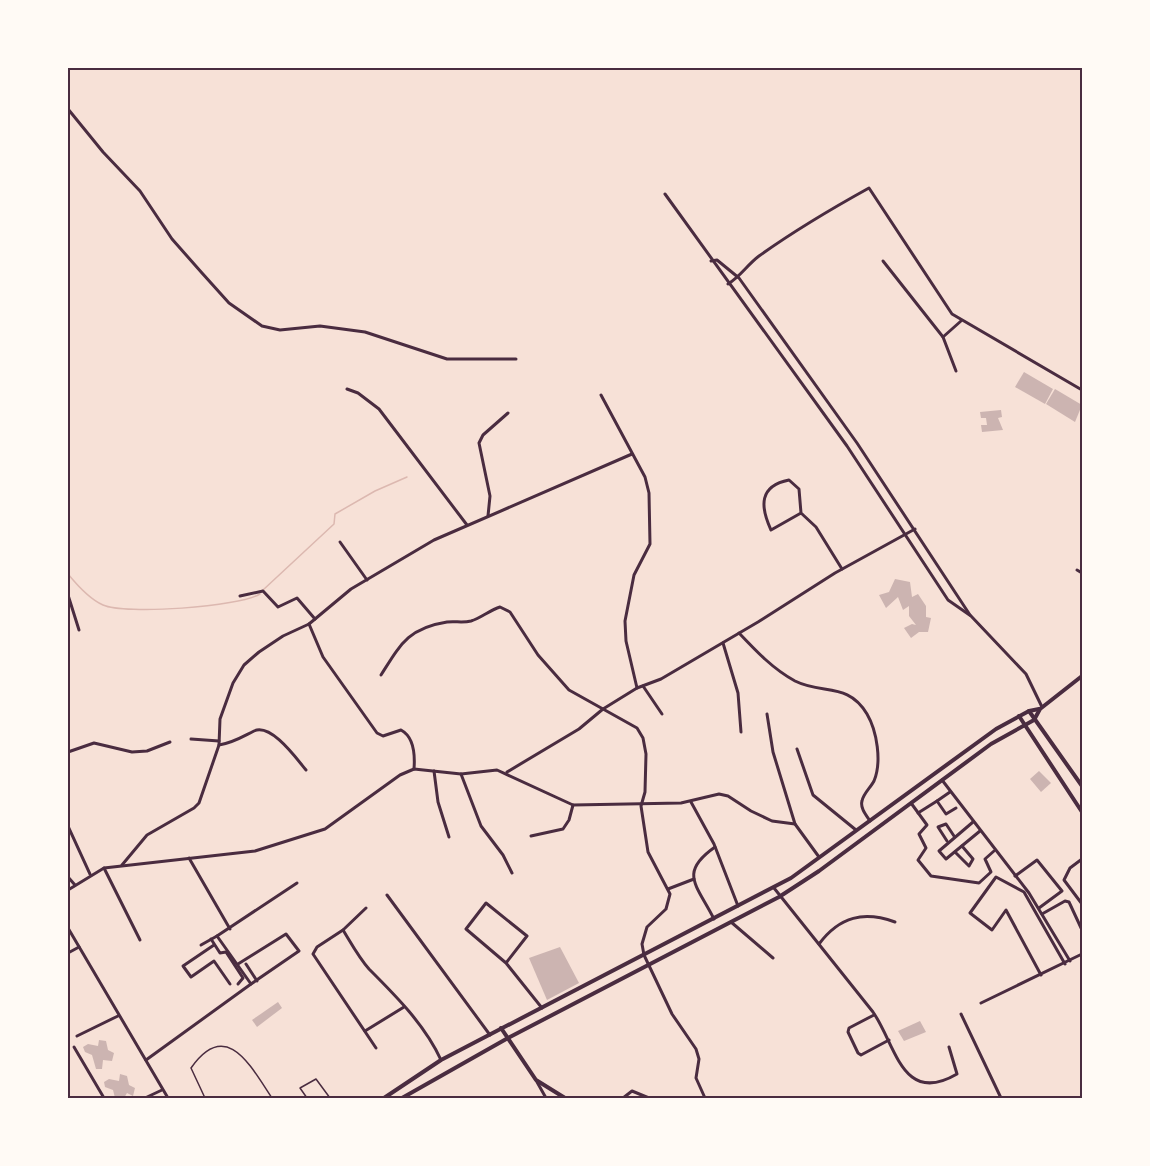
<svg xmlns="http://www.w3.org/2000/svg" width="1150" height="1166" viewBox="0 0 1150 1166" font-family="Helvetica,sans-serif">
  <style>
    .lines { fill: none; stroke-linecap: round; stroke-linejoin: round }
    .stream { stroke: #dcb8b0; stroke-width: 1.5 }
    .building { fill: #ccb4b1 }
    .service { stroke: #4a2c40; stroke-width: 1.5 }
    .minor { stroke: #4a2c40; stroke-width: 3 }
    .tertiary { stroke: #4a2c40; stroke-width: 4 }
    .secondary { stroke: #4a2c40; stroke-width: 4 }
    .neatline { fill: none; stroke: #4a2c40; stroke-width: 2 }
  </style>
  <rect width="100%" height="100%" fill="#f7e1d7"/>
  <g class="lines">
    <g class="stream">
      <path d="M68,574C77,585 89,599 103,605C125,615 239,607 260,594"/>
      <path d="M263,590L334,524L335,514L375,491L407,477"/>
    </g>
  </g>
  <g class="building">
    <path d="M1024,372L1053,389L1045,404L1015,387Z"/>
    <path d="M1055,389L1082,405L1075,422L1046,404Z"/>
    <path d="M1001,410L1002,417L998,418L1003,430L982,432L981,425H987L986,418H981L980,412Z"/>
    <path d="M895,579L910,582L912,597L918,594L926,606V617L931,618L928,632H919L911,638L904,628L912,624L916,625L909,616V606L903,610L898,597L886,608L879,595L889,592Z"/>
    <path d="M1039,771L1051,783L1041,792L1030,779Z"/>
    <path d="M560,947L579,983L547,1000L529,958Z"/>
    <path d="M278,1002L282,1008L257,1027L252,1020Z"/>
    <path d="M920,1021L926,1032L904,1041L898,1031Z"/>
    <path d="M99,1040L106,1041L108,1050L114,1053L112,1061L103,1060L102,1069H96L92,1055L85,1052L83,1047L88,1044L98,1046Z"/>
    <path d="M120,1074L127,1076L129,1085L135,1088L133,1096L127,1093L124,1098H115L113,1090L105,1087L104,1082L109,1079L119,1081Z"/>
  </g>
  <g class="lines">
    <g class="service">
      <path d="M205,1098L191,1068C226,1018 250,1065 272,1098"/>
      <path d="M307,1098L300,1088L316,1079L330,1098"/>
    </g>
    <g class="minor">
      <path d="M68,109L103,152L140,191L172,239L202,273L229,303L262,326L280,330L320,326L365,332L447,359H516"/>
      <path d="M665,194L847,446L948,600L971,616L1026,674L1042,707"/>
      <path d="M711,261L717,260L739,278L857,443L970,615"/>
      <path d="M883,261L943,337"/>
      <path d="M728,284C741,276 747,265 759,256C794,231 831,209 869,188L952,314L1082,390"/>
      <path d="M956,371L943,337L961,321"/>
      <path d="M347,389L358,393L379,409L467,525"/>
      <path d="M601,395L645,477L649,493L650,544L634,575L625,621L626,641L637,688"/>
      <path d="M801,513L799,489L789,480C759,486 760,506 771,530L801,513L816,527L842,569"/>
      <path d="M488,516L490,496L479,443L483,435L508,413"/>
      <path d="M340,542L367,580"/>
      <path d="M1077,570L1082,573"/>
      <path d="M68,595L79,630"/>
      <path d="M240,596L263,591L278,607L297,598L315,619"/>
      <path d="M309,624L323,657L377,733L383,736L401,730C414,737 415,756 414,769"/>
      <path d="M739,633C756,651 773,669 795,681C823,695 848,682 867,714C877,731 882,762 874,781C871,787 863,794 862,801C860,808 866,815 870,821"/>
      <path d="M723,643L738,693L741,732"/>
      <path d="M381,675C400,645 408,628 447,622C455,621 463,623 471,621C481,618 490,610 500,607L510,612L538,655L569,690L637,728L643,738L646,754L645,792L641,806L648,852L670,894L666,909L647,927L642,944L644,955L672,1014L696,1049L699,1059L696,1078L705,1098"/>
      <path d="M643,686L662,714"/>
      <path d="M767,714L773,752L795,824L819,857"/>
      <path d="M191,739L219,741"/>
      <path d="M219,745C233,743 242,737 254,731C271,723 296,758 306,770"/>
      <path d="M797,749L813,795L856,830"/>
      <path d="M68,752L94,743L132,752L147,751L170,742"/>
      <path d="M434,771L438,802L449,837"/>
      <path d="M507,772L579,729L603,709L637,688L661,679L758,622L835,573L915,529"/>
      <path d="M461,774L481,826L503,855L512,873"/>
      <path d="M942,780L1029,893L1070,961"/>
      <path d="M937,801L950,792"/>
      <path d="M691,802L714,844L738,906"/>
      <path d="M911,803L927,825L919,834L926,848L918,860L931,876L979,883L991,872L985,859L994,851"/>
      <path d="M918,813L937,801L946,814L956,808"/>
      <path d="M973,822L939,851L946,859L980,831"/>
      <path d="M68,826L90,874"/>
      <path d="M531,836L563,829L569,820L573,805"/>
      <path d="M947,841L938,827L946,824L954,836"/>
      <path d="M955,852L969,866L973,859L962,846"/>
      <path d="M189,858L230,929"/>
      <path d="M1082,859L1070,868L1064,880L1082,904"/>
      <path d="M122,865L147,835L194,808L199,803L219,745L220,719L233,683L244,665L259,652L283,636L309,624L351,589L434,540L632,454"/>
      <path d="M104,868L140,940"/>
      <path d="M1015,876L1037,860L1062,891L1039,908"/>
      <path d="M1082,876V881"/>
      <path d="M68,877L75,885"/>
      <path d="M774,888L873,1012C896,1045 902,1106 957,1074L949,1047"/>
      <path d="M668,889L694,879"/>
      <path d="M68,890L104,868L255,851L325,829L400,775L414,769L461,774L497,770L573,805L681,803L719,794L728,796L751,811L772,821L795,824"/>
      <path d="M387,895L490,1035"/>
      <path d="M366,908L343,930C351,943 359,958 369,969C396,996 425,1025 441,1060"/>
      <path d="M1042,914L1065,901L1069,902L1082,930"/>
      <path d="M714,919C697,885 678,873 715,847"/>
      <path d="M731,922L773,958"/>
      <path d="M68,928L168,1098"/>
      <path d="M343,930L317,947L313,954L376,1048"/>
      <path d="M211,939L220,953L226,952L243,978L238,984"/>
      <path d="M819,944C840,916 864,911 895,922"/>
      <path d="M201,945L217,936"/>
      <path d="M214,945L183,966L191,977L214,961L230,984"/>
      <path d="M68,953L79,947"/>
      <path d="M506,963L527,936L486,903L466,929L506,963L542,1008"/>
      <path d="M238,964L286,934L299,951L251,984"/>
      <path d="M246,964L257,981"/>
      <path d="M1041,975L1006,910L992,930L970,913L996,877L1024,892L1065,964"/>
      <path d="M981,1003L1082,954"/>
      <path d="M961,1014L1001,1098"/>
      <path d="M874,1015L849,1028L848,1032L858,1053L861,1055L889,1040"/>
      <path d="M365,1031L404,1007"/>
      <path d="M77,1036L118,1016"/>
      <path d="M74,1047L104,1098"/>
      <path d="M146,1060L251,984L217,936L297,883"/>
      <path d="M537,1082L546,1098"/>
      <path d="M145,1098L162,1090"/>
      <path d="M623,1098L632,1091L649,1098"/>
    </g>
    <g class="tertiary">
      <path d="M1029,711L1082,786"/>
      <path d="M1019,716L1082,812"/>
      <path d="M501,1028L536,1080L565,1098"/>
    </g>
    <g class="secondary">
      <path d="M384,1098L441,1060L791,878L996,729L1029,711L1039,709"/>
      <path d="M402,1098L508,1038L779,897L819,871L991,744L1034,720L1040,709L1082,676"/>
    </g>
  </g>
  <rect width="1150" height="1166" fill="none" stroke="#fffaf5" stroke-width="138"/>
  <rect x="69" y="69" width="1012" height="1028" class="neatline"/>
</svg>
